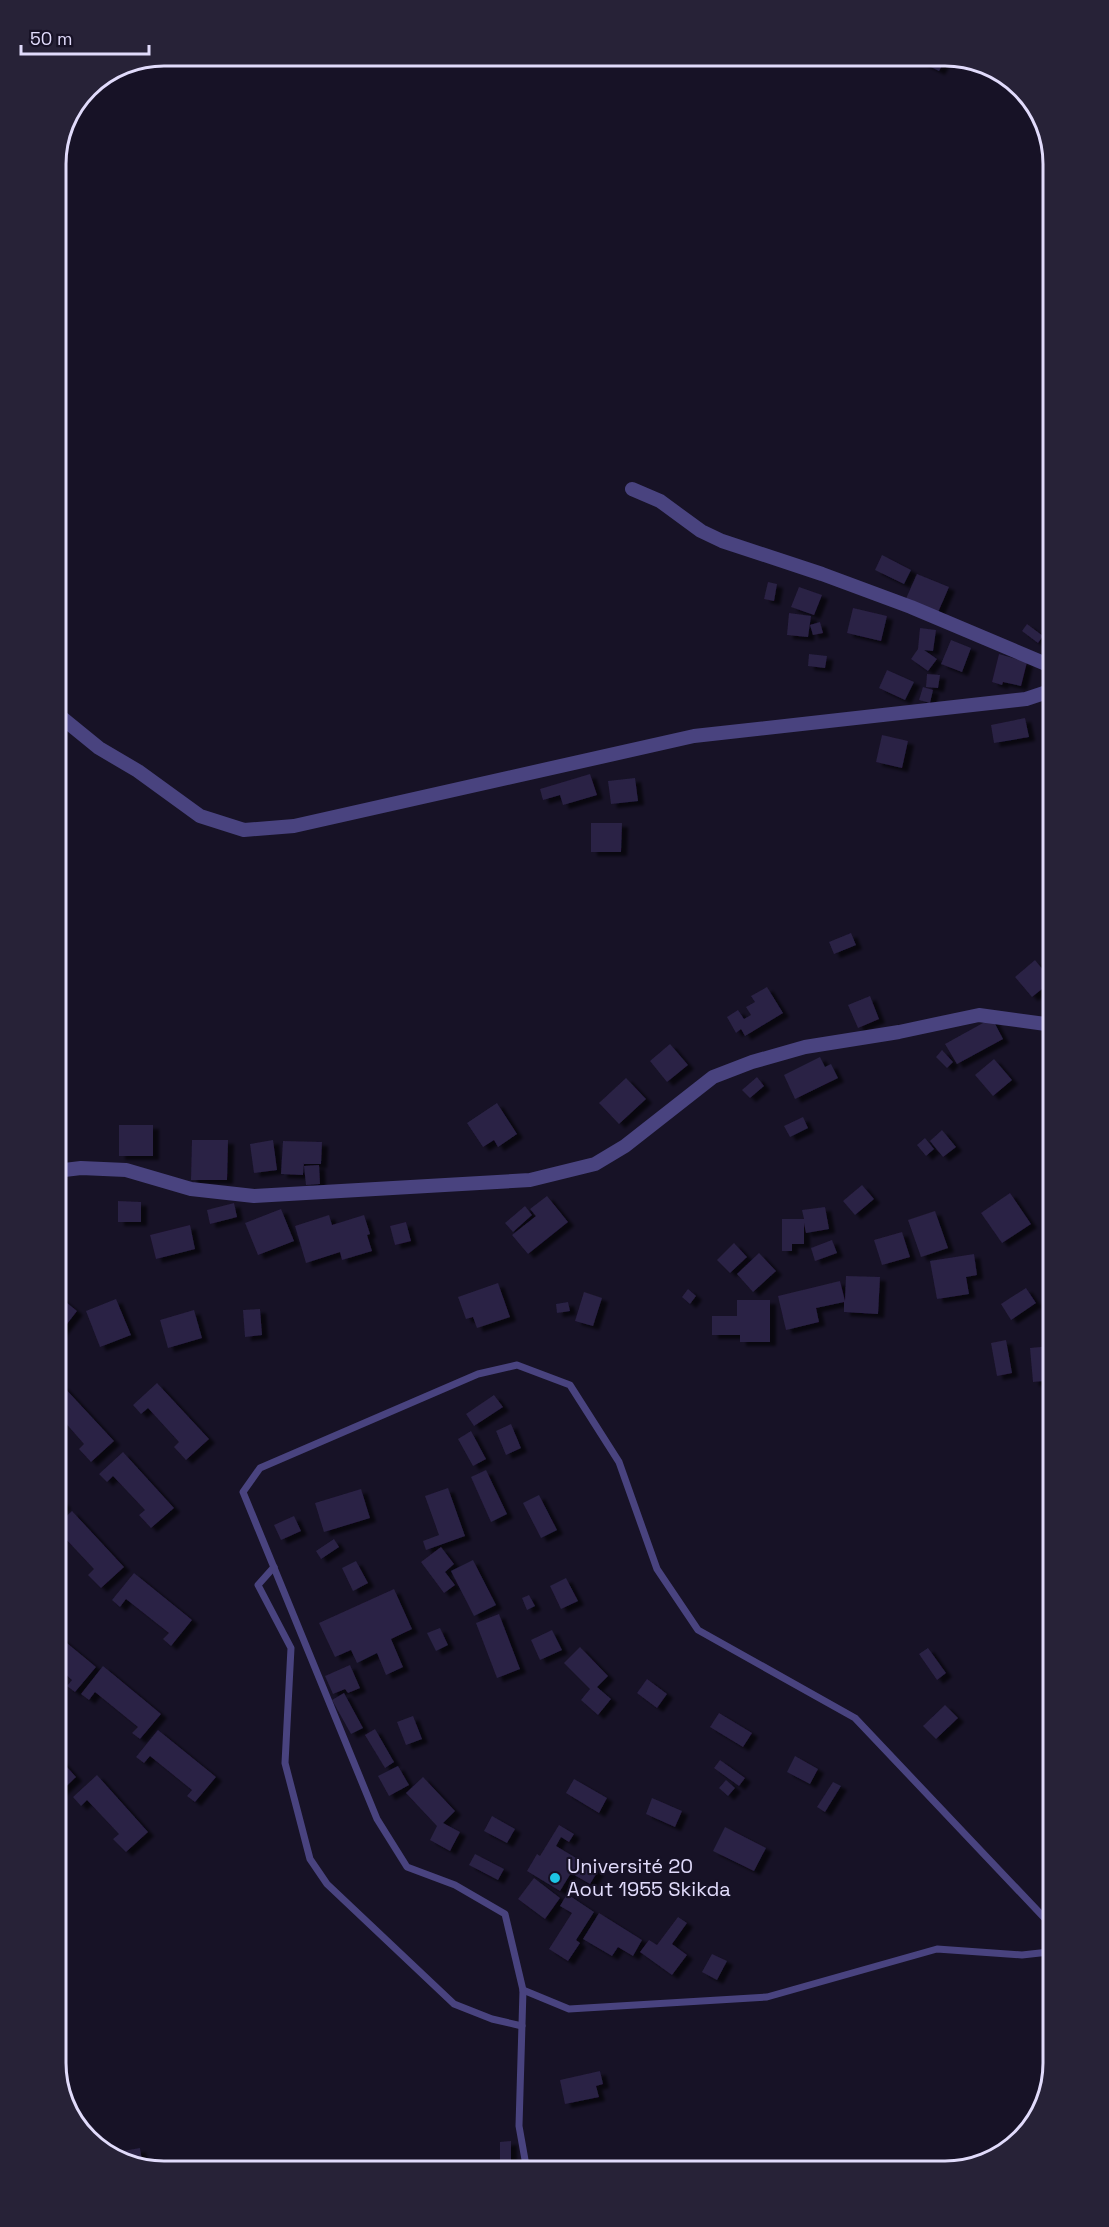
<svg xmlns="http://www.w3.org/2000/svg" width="1109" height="2227" viewBox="0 0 1109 2227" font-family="'Space Grotesk',sans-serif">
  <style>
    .building { fill: #2a2144; filter: url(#shadow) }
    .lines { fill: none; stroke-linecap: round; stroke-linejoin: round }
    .service { stroke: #49437f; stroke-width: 7 }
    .minor { stroke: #49437f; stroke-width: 14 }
    .poi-dot { fill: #1dc5e5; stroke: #171226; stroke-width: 2 }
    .labels { text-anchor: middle; stroke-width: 4.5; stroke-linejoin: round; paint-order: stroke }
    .poi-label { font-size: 20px; fill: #e1dbfb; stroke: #171226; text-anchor: start }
    .rim { fill: none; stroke: #e1dbfb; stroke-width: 3 }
  </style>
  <defs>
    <filter id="shadow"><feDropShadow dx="6" dy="4" stdDeviation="1.5" flood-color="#0009"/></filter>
  </defs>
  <rect width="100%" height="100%" fill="#171226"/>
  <g class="building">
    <path d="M924,56H947L939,71L921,62Z"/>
    <path d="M882,555L911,570L904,584L875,570Z"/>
    <path d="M917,574L949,587L936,617L904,603Z"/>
    <path d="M768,582L777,584L774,601L764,599Z"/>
    <path d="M799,587L822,595L814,615L791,607Z"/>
    <path d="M853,608L887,616L881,641L847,633Z"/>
    <path d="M789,613L811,616L808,637L787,635Z"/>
    <path d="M820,622L823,633L813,635L810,625Z"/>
    <path d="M1027,624L1043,636L1038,643L1022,631Z"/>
    <path d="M920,628L936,630L933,651L924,650L937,659L928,671L911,659L918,649Z"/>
    <path d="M951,640L971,648L962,672L941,664Z"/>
    <path d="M809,654L827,656L825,668L808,666Z"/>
    <path d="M999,654L1027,662L1021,686L1003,682L1002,685L992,682Z"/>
    <path d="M887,670L914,682L905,700L879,688Z"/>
    <path d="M927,674L940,675L938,688L926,687Z"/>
    <path d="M923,687L933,690L930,703L919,700Z"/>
    <path d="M1025,718L1029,737L994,743L991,725Z"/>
    <path d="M882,735L908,741L902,768L876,762Z"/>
    <path d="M590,774L597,795L563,805L560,795L543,800L540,789Z"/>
    <path d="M635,778L638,801L611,804L608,781Z"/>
    <path d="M591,823H622L621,852H591Z"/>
    <path d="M851,933L856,945L834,954L829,942Z"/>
    <path d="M1053,953V976L1042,963Z"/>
    <path d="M1035,960L1052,981L1032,997L1015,977Z"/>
    <path d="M767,987L783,1013L745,1036L741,1029L736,1033L727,1017L738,1010L744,1019L751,1015L746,1007L755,1002L751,996Z"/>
    <path d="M870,996L879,1019L858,1028L848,1005Z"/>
    <path d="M992,1018L1003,1039L957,1064L945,1044Z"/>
    <path d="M670,1044L688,1065L667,1082L650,1061Z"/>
    <path d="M942,1050L953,1062L947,1068L936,1057Z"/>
    <path d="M820,1057L825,1067L831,1064L838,1078L795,1099L784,1075Z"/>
    <path d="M994,1059L1012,1080L993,1096L975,1075Z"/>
    <path d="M757,1077L764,1086L750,1098L742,1090Z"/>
    <path d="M626,1078L646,1099L619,1124L599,1103Z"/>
    <path d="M497,1103L517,1134L498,1147L494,1140L483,1147L467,1123Z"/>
    <path d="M803,1117L808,1128L790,1137L784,1126Z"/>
    <rect x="119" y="1125" width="34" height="31"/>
    <path d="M942,1130L956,1147L943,1157L930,1141Z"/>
    <path d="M925,1138L934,1149L926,1156L917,1145Z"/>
    <path d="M192,1140H228L227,1180H191Z"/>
    <path d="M273,1140L277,1170L254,1173L250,1144Z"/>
    <path d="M283,1141L322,1142L321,1164H304V1162L303,1175L281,1174Z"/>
    <path d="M319,1165L320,1184L306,1185L304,1166Z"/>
    <path d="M862,1185L874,1199L855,1215L843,1201Z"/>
    <path d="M1010,1193L1031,1224L1002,1243L981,1213Z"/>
    <path d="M547,1196L568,1222L528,1254L512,1235L536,1216L530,1209Z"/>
    <path d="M118,1201L141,1202V1222H118Z"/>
    <path d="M234,1203L237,1217L210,1224L207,1210Z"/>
    <path d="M525,1206L532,1215L513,1232L505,1223Z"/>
    <path d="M825,1207L829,1229L806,1233L804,1223V1244H792V1251H782V1219H804L802,1210Z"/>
    <path d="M281,1209L294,1241L258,1255L245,1223Z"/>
    <path d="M935,1211L948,1248L921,1257L908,1220Z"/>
    <path d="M329,1215L332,1225L364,1215L370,1234L367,1235L372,1251L342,1260L340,1252L306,1263L295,1226Z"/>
    <path d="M406,1222L411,1241L395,1245L390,1226Z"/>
    <path d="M190,1225L195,1249L156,1259L150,1235Z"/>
    <path d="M902,1232L910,1257L882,1265L874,1240Z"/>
    <path d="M832,1240L837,1253L815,1261L811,1248Z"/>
    <path d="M734,1243L747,1257L730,1273L717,1260Z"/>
    <path d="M759,1253L776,1271L753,1292L737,1274Z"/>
    <path d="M974,1254L977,1275L966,1277L969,1294L937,1299L930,1261Z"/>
    <path d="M846,1276L880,1277L878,1314L844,1312V1302L816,1308L819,1322L786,1330L778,1296L840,1281L845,1301Z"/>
    <path d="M498,1283L510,1317L477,1328L473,1317L466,1319L458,1297Z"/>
    <path d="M1026,1288L1036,1303L1011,1320L1001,1304Z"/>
    <path d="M688,1289L696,1296L690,1304L682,1297Z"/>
    <path d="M584,1292L602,1298L593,1326L575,1321Z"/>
    <path d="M56,1294L77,1311L56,1338Z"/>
    <path d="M116,1299L131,1335L100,1347L86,1311Z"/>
    <path d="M737,1300H770V1342H740V1335H712V1316H737Z"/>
    <path d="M568,1302L570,1311L557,1313L556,1304Z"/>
    <path d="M260,1309L262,1335L245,1337L243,1310Z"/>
    <path d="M194,1310L202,1338L168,1348L160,1320Z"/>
    <path d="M1006,1340L1012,1373L997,1376L991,1343Z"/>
    <path d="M1051,1346L1053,1380L1033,1382L1030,1348Z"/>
    <path d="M157,1383L209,1439L186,1460L174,1447L179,1442L148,1408L141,1414L133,1405Z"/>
    <path d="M62,1385L114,1441L91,1462L79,1449L84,1444L56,1412V1391Z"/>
    <path d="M494,1395L503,1407L474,1426L466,1414Z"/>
    <path d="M511,1424L521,1448L506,1455L496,1431Z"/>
    <path d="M471,1431L486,1459L473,1466L458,1439Z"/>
    <path d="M123,1452L174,1508L151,1528L139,1515L145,1510L113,1476L107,1482L99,1474Z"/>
    <path d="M486,1470L507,1514L491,1522L471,1477Z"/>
    <path d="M448,1488L465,1536L426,1550L423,1541L439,1535L425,1496Z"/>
    <path d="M361,1489L370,1518L324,1532L315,1503Z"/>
    <path d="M56,1495L65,1505L56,1514Z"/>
    <path d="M539,1495L557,1530L541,1538L523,1503Z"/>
    <path d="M72,1511L124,1567L101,1588L88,1575L94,1569L63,1536L56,1542V1526Z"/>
    <path d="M294,1516L301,1531L281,1540L274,1525Z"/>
    <path d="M334,1539L339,1547L321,1559L316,1551Z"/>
    <path d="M441,1547L454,1564L445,1572L455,1585L444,1593L421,1562Z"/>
    <path d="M473,1560L496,1605L474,1616L451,1571Z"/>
    <path d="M356,1561L368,1583L353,1591L342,1568Z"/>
    <path d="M134,1573L192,1620L171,1646L163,1639L169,1633L126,1599L120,1607L112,1600Z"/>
    <path d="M566,1578L578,1601L561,1609L550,1586Z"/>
    <path d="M394,1589L412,1629L391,1639L403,1667L386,1675L377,1653L357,1663L351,1650L335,1657L319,1623Z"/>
    <path d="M529,1595L535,1606L527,1610L522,1598Z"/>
    <path d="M499,1614L520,1669L497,1678L476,1623Z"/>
    <path d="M440,1628L448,1645L436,1651L427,1633Z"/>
    <path d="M552,1630L562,1650L540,1660L531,1640Z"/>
    <path d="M56,1634L96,1667L75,1692L67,1686L72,1680L56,1666Z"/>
    <path d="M580,1647L608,1676L597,1687L611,1699L598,1715L581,1700L590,1689L564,1663Z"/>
    <path d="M928,1648L946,1673L937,1680L919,1654Z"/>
    <path d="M350,1665L360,1688L348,1693L345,1689L333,1694L325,1676Z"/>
    <path d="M103,1666L161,1714L140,1739L132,1733L138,1727L95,1692L89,1700L81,1694Z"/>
    <path d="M647,1679L667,1694L657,1708L637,1693Z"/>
    <path d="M344,1693L363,1728L351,1734L332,1700Z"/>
    <path d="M945,1705L958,1718L936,1739L923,1726Z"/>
    <path d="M719,1713L752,1733L743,1747L710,1727Z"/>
    <path d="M413,1716L422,1739L406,1745L397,1722Z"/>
    <path d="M375,1729L394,1762L385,1768L365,1735Z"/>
    <path d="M158,1730L216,1777L195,1802L187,1796L192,1790L150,1756L144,1763L136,1757Z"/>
    <path d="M56,1755L76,1777L56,1796Z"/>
    <path d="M795,1756L818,1769L810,1784L787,1772Z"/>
    <path d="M720,1760L745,1778L739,1786L714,1768Z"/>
    <path d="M398,1766L409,1785L389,1796L378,1776Z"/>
    <path d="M97,1775L148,1832L126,1852L113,1839L119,1834L87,1800L81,1806L73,1797Z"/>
    <path d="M423,1777L455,1811L443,1823L460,1832L450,1851L430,1840L437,1826L406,1793Z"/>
    <path d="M574,1779L607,1798L599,1813L566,1793Z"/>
    <path d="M726,1780L735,1788L728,1796L719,1788Z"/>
    <path d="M833,1782L841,1786L825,1812L817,1807Z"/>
    <path d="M652,1798L682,1811L675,1827L646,1814Z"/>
    <path d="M492,1816L515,1829L507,1843L484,1831Z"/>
    <path d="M559,1825L574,1834L569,1842L561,1837L556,1846L598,1871L590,1884L571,1873L560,1891L527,1871L537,1854L540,1856Z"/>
    <path d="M725,1827L766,1848L754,1871L713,1851Z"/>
    <path d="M475,1854L504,1869L498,1880L469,1865Z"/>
    <path d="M534,1878L560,1898L545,1919L518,1899Z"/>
    <path d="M567,1894L594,1912L576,1940L580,1943L568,1961L549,1949L572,1913L560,1906Z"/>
    <path d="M599,1913L642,1940L633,1956L618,1947L612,1956L583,1939Z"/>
    <path d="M678,1917L687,1923L672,1944L687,1955L672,1975L640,1952L649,1940L657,1945Z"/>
    <path d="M712,1954L727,1961L717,1980L702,1972Z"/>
    <path d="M600,2071L603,2084L596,2086L599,2097L565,2104L560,2080Z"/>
    <path d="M511,2141V2167H500V2142Z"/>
    <path d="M140,2148L142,2161L133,2163L106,2154Z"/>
  </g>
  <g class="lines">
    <g class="service">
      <path d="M274,1567L258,1585L291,1648L285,1763L310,1859L327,1884L454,2004L492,2019L522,2026"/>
      <path d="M523,1990L569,2009L767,1997L937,1949L1022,1955L1049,1952L1053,1944"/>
      <path d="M527,2171L519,2126L523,1990L505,1914L455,1885L407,1867L377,1819L243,1492L260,1468L478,1374L517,1365L570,1385L619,1462L657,1569L698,1630L855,1718L1053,1927"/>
    </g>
    <g class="minor">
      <path d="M632,489L660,501L701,531L722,541L822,574L911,607L1053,667"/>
      <path d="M56,713L99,748L138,771L200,816L244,830L294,826L694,736L1026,699L1053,690"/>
      <path d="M56,1171L81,1168L126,1170L191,1189L254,1196L530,1180L595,1164L625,1146L713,1077L752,1062L805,1047L899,1032L979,1015L1053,1025"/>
    </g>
  </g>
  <circle class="poi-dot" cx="555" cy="1878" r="6"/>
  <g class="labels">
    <g class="poi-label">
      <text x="567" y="1873">Université 20<tspan x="567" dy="23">Aout 1955 Skikda</tspan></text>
    </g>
  </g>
  <path d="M0 0H1109V2227H0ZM164 66H945A98 98 0 0 1 1043 164V2063A98 98 0 0 1 945 2161H164A98 98 0 0 1 66 2063V164A98 98 0 0 1 164 66Z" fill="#272237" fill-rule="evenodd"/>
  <path class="rim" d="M164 66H945A98 98 0 0 1 1043 164V2063A98 98 0 0 1 945 2161H164A98 98 0 0 1 66 2063V164A98 98 0 0 1 164 66Z"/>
  <path d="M21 45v9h128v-9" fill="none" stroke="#e1dbfb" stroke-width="3"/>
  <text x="30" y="45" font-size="18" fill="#e1dbfb" stroke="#171226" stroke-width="4.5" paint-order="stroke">50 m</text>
</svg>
